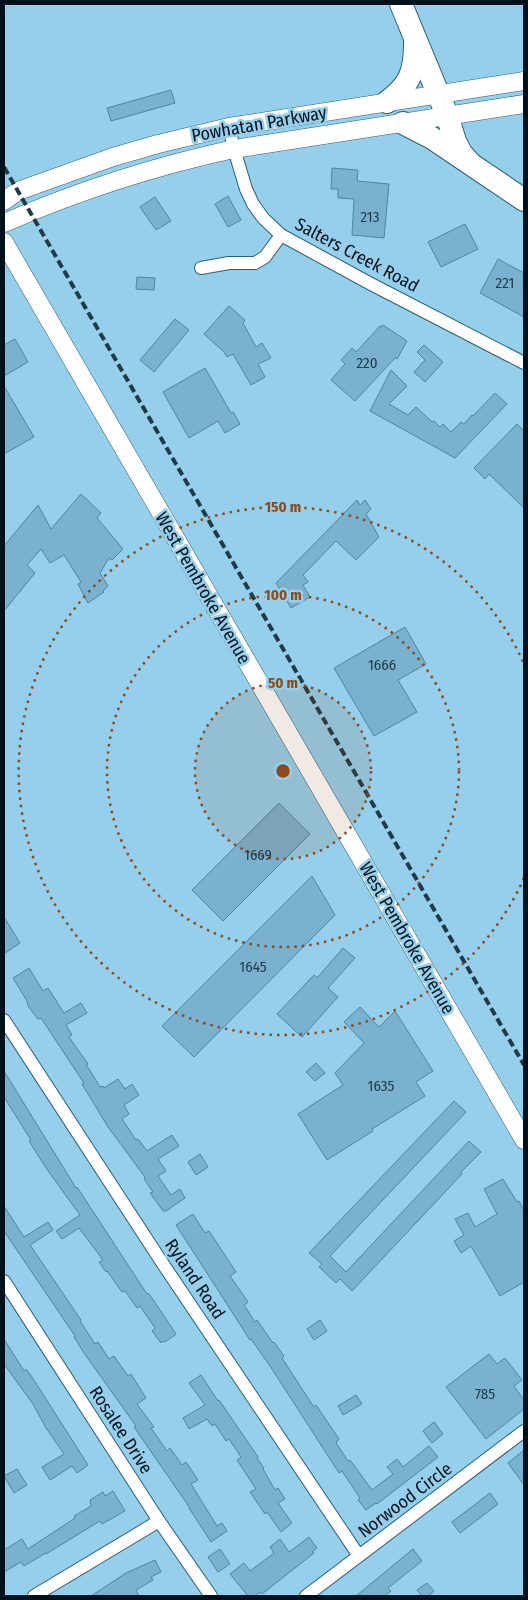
<svg xmlns="http://www.w3.org/2000/svg" width="528" height="1600" viewBox="0 0 528 1600" font-family="'Fira Sans Condensed',sans-serif">
  <style>
    .building { fill: #79b1ce; stroke: #4e85a1 }
    .lines { fill: none; stroke-linecap: round; stroke-linejoin: round }
    .minor-casing { stroke: #28607a; stroke-width: 14 }
    .secondary-casing { stroke: #28607a; stroke-width: 19 }
    .motorway-casing { stroke: #28607a; stroke-width: 24 }
    .minor { stroke: #fff; stroke-width: 12 }
    .secondary { stroke: #fff; stroke-width: 18 }
    .motorway { stroke: #fff; stroke-width: 22 }
    .rail { stroke: #203a48; stroke-width: 4; stroke-dasharray: 8 4; stroke-linecap: butt }
    .ring { fill: none; stroke: #8d4a1b; stroke-width: 2.5; stroke-dasharray: 2.5 5 }
    .labels { text-anchor: middle; stroke-width: 5; stroke-linejoin: round; paint-order: stroke }
    .number-label { font-size: 15px; fill: #1e3948 }
    .street-label { font-size: 18px; fill: #00111b; stroke: #96cfec }
    .centre { fill: #8d4a1b; stroke: #96cfec; stroke-width: 2.5 }
    .ring-label { font-size: 15px; text-anchor: middle; font-weight: bold; fill: #8d4a1b; stroke: #96cfec; stroke-width: 5; stroke-linejoin: round; paint-order: stroke }
  </style>
  <rect width="100%" height="100%" fill="#96cfec"/>
  <g class="building">
    <path d="M171,90L175,103L111,121L107,108Z"/>
    <path d="M332,168L358,170L357,181L389,184L384,238L352,235L354,199L338,198V189H331Z"/>
    <path d="M228,196L241,220L228,227L215,204Z"/>
    <path d="M155,197L171,221L156,230L140,207Z"/>
    <path d="M465,224L478,249L441,267L428,242Z"/>
    <path d="M498,259L524,273V317L480,293Z"/>
    <path d="M137,277L155,278L154,290L136,289Z"/>
    <path d="M229,306L245,320L243,323L256,347L262,343L271,358L258,364L265,377L251,385L233,354L227,357L224,352L204,334Z"/>
    <path d="M175,319L189,330L154,372L140,360Z"/>
    <path d="M383,325L407,341L397,359L395,358L355,401L331,380L345,364L341,360L352,348L356,352L380,326L382,327Z"/>
    <path d="M15,339L28,362L4,376V345Z"/>
    <path d="M424,345L443,362L425,382L414,372L425,360L417,352Z"/>
    <path d="M205,368L231,413L233,412L240,424L225,433L218,421L189,438L163,392Z"/>
    <path d="M391,370L407,386L389,404L408,415L416,407L432,422L434,421L440,427L443,424L451,432L461,422L464,424L472,415L473,416L495,393L507,404L455,458L370,411Z"/>
    <path d="M4,386L34,437L4,454Z"/>
    <path d="M517,424L524,431V508L489,474L485,479L474,468Z"/>
    <path d="M81,494L101,513L97,518L123,549L112,560L109,558L100,573L108,586L103,591L104,592L88,603L78,584L81,582L64,555L50,563L41,549L27,565L35,573L4,611V546L38,505L51,529Z"/>
    <path d="M357,500L360,505L365,500L371,509L366,514L379,537L356,560L336,541L303,575L308,582L303,585L310,597L291,608L276,583Z"/>
    <path d="M405,627L426,664L398,680L417,712L374,736L334,668Z"/>
    <path d="M279,803L310,834L223,921L192,890Z"/>
    <path d="M312,876L335,915L194,1057L162,1026Z"/>
    <path d="M4,917L20,943L4,954Z"/>
    <path d="M343,948L355,958L328,988L338,997L302,1037L277,1014L314,975L317,978Z"/>
    <path d="M29,968L43,991L48,988L64,1013L81,1003L87,1013L66,1025L72,1035L69,1037L88,1064H86L100,1087L103,1086L104,1088L118,1079L125,1089L132,1084L139,1095L124,1105L129,1114L122,1119L136,1140L138,1139L147,1151L172,1135L179,1146L158,1159L166,1171L158,1176L171,1195L180,1189L185,1198L166,1211H163L150,1193L153,1192L144,1179L145,1177L108,1127L82,1084L84,1083L41,1018L38,1019L28,1006L27,1001L13,978Z"/>
    <path d="M360,1007L379,1027L395,1011L433,1071L416,1082L425,1096L372,1129L373,1131L327,1160L298,1114L343,1085L335,1073L364,1043L344,1022Z"/>
    <path d="M316,1063L325,1073L315,1081L306,1072Z"/>
    <path d="M4,1071L76,1188L77,1187L147,1294L148,1293L152,1298L176,1334L165,1342L163,1341L161,1343L152,1331L155,1328L140,1306L137,1308L125,1291L122,1292L107,1271L106,1272L99,1262L103,1260L79,1228L62,1239L56,1231L80,1215L46,1168L29,1141L31,1140L4,1097Z"/>
    <path d="M454,1101L466,1112L330,1256L346,1272L469,1141L481,1152L461,1172L462,1174L352,1291L340,1279L336,1283L319,1267L322,1264L309,1253Z"/>
    <path d="M200,1154L208,1167L196,1175L188,1162Z"/>
    <path d="M503,1179L517,1202L519,1201L524,1211V1282L500,1296L471,1246L461,1253L454,1241L464,1235L455,1219L468,1213L475,1227L497,1214L484,1189Z"/>
    <path d="M4,1206L24,1237L48,1222L53,1230L30,1245L81,1320L80,1321L95,1344L98,1342L109,1359L114,1356L128,1376L131,1374L146,1398L137,1404L154,1427L151,1428L167,1451L170,1448L182,1465L186,1462L198,1480L191,1484L217,1526L222,1523L227,1531L211,1542L189,1508H190L134,1427L136,1426L84,1353L74,1337L75,1336L4,1231Z"/>
    <path d="M193,1214L205,1233L209,1231L236,1272L230,1276L248,1302L244,1305L255,1322L257,1320L273,1343L274,1342L284,1356L282,1358L304,1392L314,1407L316,1405L339,1439L336,1443L348,1461L350,1460L372,1490L393,1474L387,1467L397,1459L403,1467L429,1446L438,1457L377,1504L376,1503L366,1510L358,1500L360,1498L342,1471L339,1473L270,1366L251,1339L250,1340L176,1225Z"/>
    <path d="M320,1320L327,1331L314,1340L307,1329Z"/>
    <path d="M4,1339L24,1371L26,1369L32,1377L88,1465L77,1473L72,1466L50,1480L42,1467L64,1454L46,1428L33,1404L4,1364Z"/>
    <path d="M489,1354L497,1364L505,1358L522,1380L514,1386L524,1400V1409L486,1439L446,1387Z"/>
    <path d="M201,1375L218,1401L219,1400L258,1457L257,1458L264,1468L263,1469L275,1490L278,1488L285,1499L278,1503L292,1523L281,1532L267,1512L265,1514L250,1492L256,1489L237,1460L241,1457L229,1439L226,1441L215,1424L212,1426L207,1419L189,1429L183,1418L205,1405L189,1383Z"/>
    <path d="M356,1395L362,1404L343,1415L338,1406Z"/>
    <path d="M434,1422L443,1434L432,1443L423,1431Z"/>
    <path d="M524,1450V1485L508,1463Z"/>
    <path d="M17,1469L27,1485L14,1493L4,1476Z"/>
    <path d="M113,1491L125,1511L102,1524L100,1521L46,1554V1553L24,1566L21,1562L4,1572V1550L22,1539L28,1549L75,1518L74,1516L91,1506L90,1500L103,1492L105,1496Z"/>
    <path d="M490,1493L498,1504L460,1533L452,1522Z"/>
    <path d="M309,1537L317,1548L312,1552L314,1553L262,1594L260,1592L255,1596H248L230,1574L244,1563L250,1571L274,1553L270,1547L280,1539L289,1552Z"/>
    <path d="M220,1549L230,1564L218,1572L208,1557Z"/>
    <path d="M413,1549L422,1561L388,1588L391,1591L384,1596H356Z"/>
    <path d="M155,1560L161,1572L151,1577L153,1580L136,1590L139,1596H91L126,1573Z"/>
    <path d="M427,1583L434,1591L428,1596H422L417,1590Z"/>
  </g>
  <g class="lines">
    <g class="minor-casing">
      <g id="minor">
        <path d="M229,127L234,149L246,189L253,204L263,218L281,235L371,284L524,363"/>
        <path d="M201,268L229,263H255L265,257L281,235"/>
        <path d="M4,1020L161,1261L359,1556"/>
        <path d="M4,1281L159,1521L211,1596"/>
        <path d="M34,1596L159,1521"/>
        <path d="M306,1596L524,1431"/>
      </g>
    </g>
    <g class="secondary-casing">
      <g id="secondary">
        <path d="M4,201L18,191L113,157L158,144L229,127L524,81"/>
        <path d="M4,223C78,191 155,166 234,149L524,104"/>
        <path d="M4,242L524,1140"/>
      </g>
    </g>
    <g class="motorway-casing">
      <g id="motorway">
        <path d="M401,4L447,115L455,141L461,153L470,163"/>
        <path d="M387,102C410,85 415,72 415,43"/>
        <path d="M403,123L432,138L524,200"/>
      </g>
    </g>
    <use href="#minor" class="minor"/>
    <use href="#secondary" class="secondary"/>
    <use href="#motorway" class="motorway"/>
    <path class="rail" d="M4,167L524,1065"/>
  </g>
  <circle cx="283" cy="771" r="88" fill="#8d4a1b" fill-opacity=".12"/>
  <g class="ring">
    <circle cx="283" cy="771" r="88"/>
    <circle cx="283" cy="771" r="176"/>
    <path d="M524 878A264 264 0 1 1 524 664"/>
  </g>
  <g class="labels">
    <g class="number-label">
      <text x="370" y="222">213</text>
      <text x="505" y="288">221</text>
      <text x="367" y="368">220</text>
      <text x="382" y="670">1666</text>
      <text x="258" y="860">1669</text>
      <text x="253" y="972">1645</text>
      <text x="381" y="1091">1635</text>
      <text x="485" y="1399">785</text>
    </g>
    <g class="street-label">
      <text transform="translate(259 124) rotate(-10)" y="6">Powhatan Parkway</text>
      <text transform="translate(357 255) rotate(28)" y="6">Salters Creek Road</text>
      <text transform="translate(203 588) rotate(60)" y="6">West Pembroke Avenue</text>
      <text transform="translate(407 938) rotate(60)" y="6">West Pembroke Avenue</text>
      <text transform="translate(195 1279) rotate(56)" y="6">Ryland Road</text>
      <text transform="translate(121 1430) rotate(57)" y="6">Rosalee Drive</text>
      <text transform="translate(405 1500) rotate(-37)" y="6">Norwood Circle</text>
    </g>
  </g>
  <circle cx="283" cy="771" r="8" class="centre"/>
  <g class="ring-label">
    <text x="283" y="512">150 m</text>
    <text x="283" y="600">100 m</text>
    <text x="283" y="688">50 m</text>
  </g>
  <rect width="528" height="1600" fill="none" stroke="#00111b" stroke-width="10"/>
</svg>
